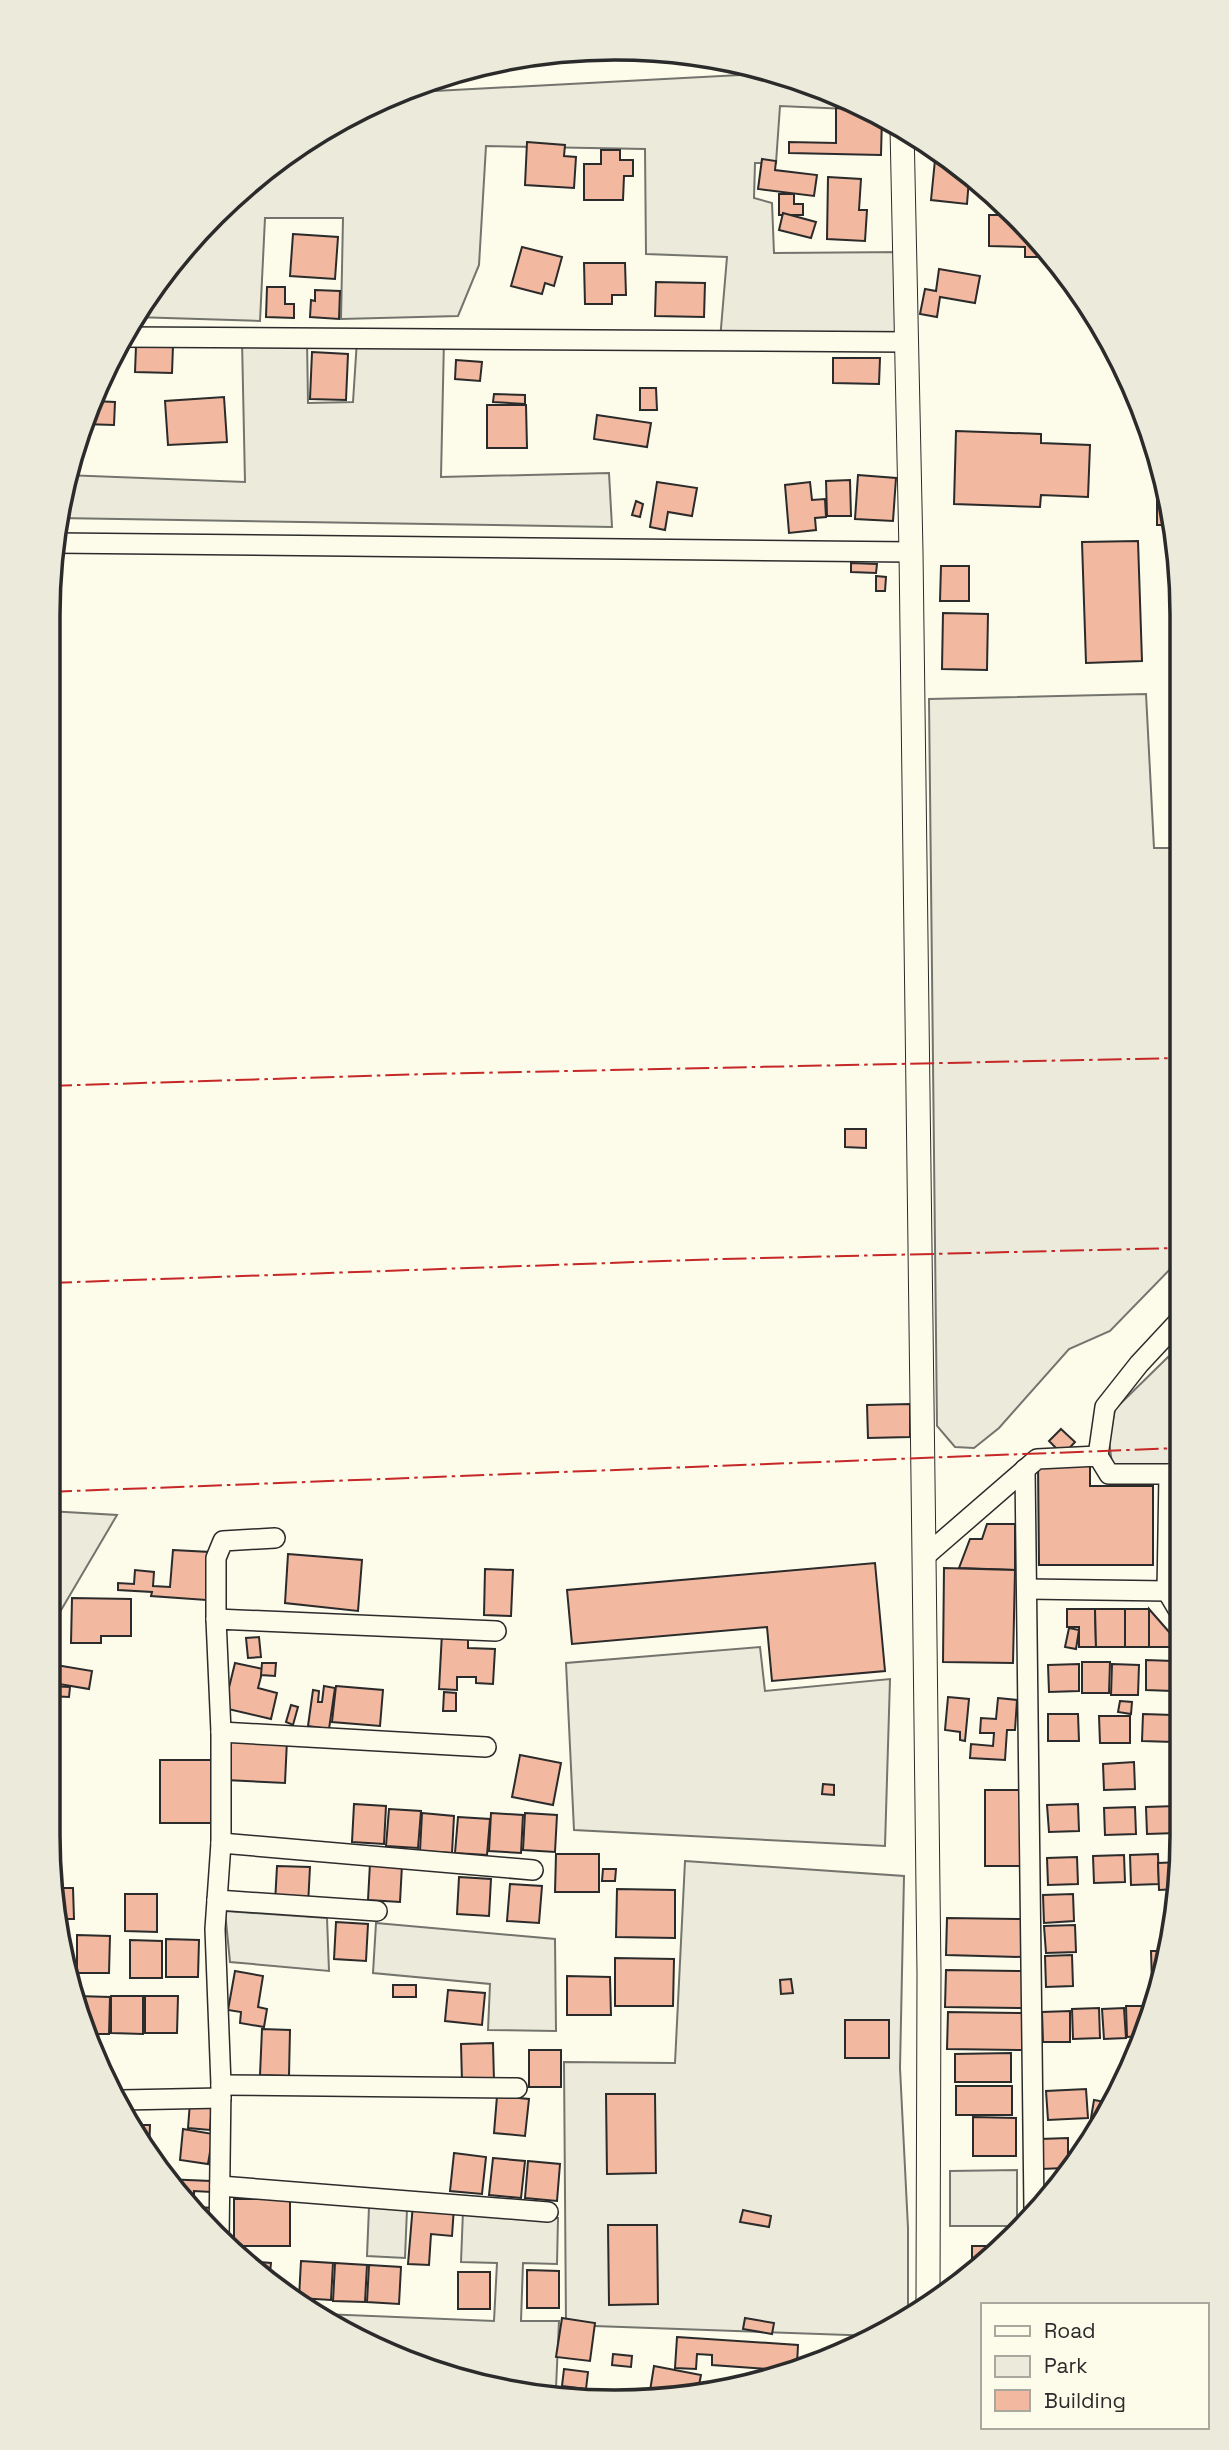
<svg xmlns="http://www.w3.org/2000/svg" width="1229" height="2450" viewBox="0 0 1229 2450" font-family="'Space Grotesk',sans-serif">
  <style>
    .green { fill: #ecebdb; stroke: #74746e; stroke-width: 2 }
    .building { fill: #f2b8a0; stroke: #2b2b2b; stroke-width: 2 }
    .lines { fill: none; stroke-linecap: round; stroke-linejoin: round }
    .minor-casing { stroke: #2b2b2b; stroke-width: 22 }
    .tertiary-casing { stroke: #2b2b2b; stroke-width: 25 }
    .minor { stroke: #fdfbea; stroke-width: 19 }
    .tertiary { stroke: #fdfbea; stroke-width: 23 }
    .power { stroke: #c62828; stroke-width: 2; stroke-dasharray: 24 5 3.5 5; stroke-linecap: butt }
    .rim { fill: none; stroke: #2b2b2b; stroke-width: 3.5 }
  </style>
  <rect width="100%" height="100%" fill="#fdfbea"/>
  <g class="green">
    <path d="M778,73L871,110L780,106L776,163H755L754,198L772,203L774,253L905,252L907,342L720,340L727,257L646,254L645,149L486,146L479,265L458,316L341,319L343,218H265L260,321L135,317L164,270L240,188L331,123L397,93Z"/>
    <path d="M307,339L308,403L353,402L357,340L444,339L441,477L609,473L612,527L58,518L65,475L245,482L242,340Z"/>
    <path d="M1146,694L1154,848H1178L1179,1260L1110,1331L1069,1349L999,1428L974,1448L955,1447L937,1426L929,699Z"/>
    <path d="M1168,1357L1179,1370V1474L1112,1464L1109,1441L1115,1409Z"/>
    <path d="M48,1511L117,1515L47,1634Z"/>
    <path d="M760,1647L765,1691L890,1679L885,1846L574,1830L566,1663Z"/>
    <path d="M685,1861L904,1876L900,2068L908,2228V2314L877,2336L566,2325L564,2062L675,2063Z"/>
    <path d="M225,1911L327,1918L329,1971L230,1962Z"/>
    <path d="M376,1923L555,1939L556,2031L488,2030L490,1984L373,1973Z"/>
    <path d="M1017,2170V2226H950V2171Z"/>
    <path d="M369,2207L407,2209L405,2258L367,2256Z"/>
    <path d="M463,2211L558,2218L557,2264L523,2263L521,2321H559L556,2388L506,2386L503,2392L331,2327L323,2321V2314L494,2321L497,2263L461,2262Z"/>
  </g>
  <g class="building">
    <path d="M836,108L870,109L882,116L881,155L789,153V142L836,143Z"/>
    <path d="M527,142L565,145L564,156L576,157L574,188L525,185Z"/>
    <path d="M601,150H620V160H633V176H624L623,200H584V164H601Z"/>
    <path d="M936,150L960,165L975,180L969,179L967,204L931,200Z"/>
    <path d="M762,159L776,161L775,170L817,175L814,196L758,189Z"/>
    <path d="M828,177L861,179L859,210H867L865,241L827,239Z"/>
    <path d="M779,194H794V204H803V215H779Z"/>
    <path d="M783,213L816,222L811,238L779,230Z"/>
    <path d="M989,215H1011L1038,243V257H1025V247L989,246Z"/>
    <path d="M293,234L338,237L335,279L290,276Z"/>
    <path d="M522,247L562,257L554,286L545,283L542,294L511,286Z"/>
    <path d="M584,263H625L626,295H612V304H585Z"/>
    <path d="M939,269L980,276L975,303L940,297L937,317L920,314L925,289L936,291Z"/>
    <path d="M656,282L705,283L704,317L655,316Z"/>
    <path d="M267,287H285V304H294V318L266,317Z"/>
    <path d="M315,290L340,291L339,319L310,317L311,300L315,301Z"/>
    <path d="M136,346H173L172,373L135,372Z"/>
    <path d="M312,352L348,354L346,400L310,399Z"/>
    <path d="M833,358H880L879,384L833,383Z"/>
    <path d="M456,360L482,362L480,381L455,379Z"/>
    <path d="M640,388H656L657,410H640Z"/>
    <path d="M494,394L525,395V404L493,402Z"/>
    <path d="M224,397L227,442L168,445L165,401Z"/>
    <path d="M92,401L115,402L114,425L83,424Z"/>
    <path d="M487,405H526L527,448H487Z"/>
    <path d="M597,415L651,423L647,447L594,439Z"/>
    <path d="M956,431L1041,434V443L1090,445L1088,497L1041,495L1040,507L954,504Z"/>
    <path d="M858,475L896,478L893,521L855,519Z"/>
    <path d="M850,480L851,516H827L826,481Z"/>
    <path d="M657,482L697,488L692,516L668,512L665,530L650,527Z"/>
    <path d="M810,482L812,500L825,499L826,517L815,518L816,530L789,533L785,485Z"/>
    <path d="M1157,485H1162L1173,525H1157Z"/>
    <path d="M636,501L643,504L640,517L632,515Z"/>
    <path d="M1138,541L1142,661L1086,663L1082,542Z"/>
    <path d="M851,563L877,564L876,573L851,572Z"/>
    <path d="M941,566H969V601H940Z"/>
    <path d="M876,576L886,577L885,591H876Z"/>
    <path d="M943,613L988,614L987,670L942,669Z"/>
    <path d="M845,1129H866V1148L845,1147Z"/>
    <path d="M910,1404V1437L868,1438L867,1405Z"/>
    <path d="M1061,1429L1075,1442L1063,1455L1049,1441Z"/>
    <path d="M1038,1464H1090V1486H1153V1565H1039Z"/>
    <path d="M987,1524H1015V1570L959,1568L970,1539H982Z"/>
    <path d="M173,1550L210,1552L206,1600L151,1596L152,1592L118,1590V1583L134,1584L135,1570L154,1572L153,1586L170,1587Z"/>
    <path d="M288,1554L362,1560L358,1611L285,1603Z"/>
    <path d="M875,1563L885,1671L772,1681L767,1627L572,1644L567,1590Z"/>
    <path d="M944,1568L1015,1570L1013,1663L943,1662Z"/>
    <path d="M485,1569L513,1570L511,1616L484,1615Z"/>
    <path d="M72,1598L131,1599V1636H101V1643H71Z"/>
    <path d="M1067,1609H1095L1096,1647H1079V1627H1067Z"/>
    <path d="M1095,1609H1125V1647H1096Z"/>
    <rect x="1125" y="1609" width="24" height="38"/>
    <path d="M1149,1609L1170,1633V1647H1149Z"/>
    <path d="M1069,1628L1079,1630L1076,1649L1065,1647Z"/>
    <path d="M442,1633L468,1634V1648L495,1649L493,1684L476,1683V1677H457V1690L439,1689Z"/>
    <path d="M259,1637L261,1657L248,1658L246,1638Z"/>
    <path d="M1146,1660L1173,1661L1172,1691L1146,1690Z"/>
    <path d="M1082,1662H1110L1109,1693H1082Z"/>
    <path d="M235,1663L263,1669L258,1688L277,1693L271,1719L224,1708Z"/>
    <path d="M262,1663H276L275,1676L261,1675Z"/>
    <path d="M50,1664L92,1671L89,1689L47,1682Z"/>
    <path d="M1079,1664V1691L1049,1692L1048,1665Z"/>
    <path d="M1112,1664L1139,1665L1138,1695H1111Z"/>
    <path d="M47,1686L70,1687L69,1697L47,1696Z"/>
    <path d="M324,1686L335,1688L329,1729L308,1726L313,1690L319,1691L318,1702H322Z"/>
    <path d="M336,1686L383,1690L380,1726L332,1722Z"/>
    <path d="M444,1692L456,1693V1711H443Z"/>
    <path d="M948,1697L969,1699L965,1741L960,1740V1732L945,1730Z"/>
    <path d="M998,1698L1017,1700L1015,1730H1007L1005,1760L970,1758L971,1744L993,1746L994,1733H980L981,1718L996,1719Z"/>
    <path d="M1120,1701L1132,1702L1131,1714L1118,1712Z"/>
    <path d="M56,1705L58,1740L47,1741V1706Z"/>
    <path d="M291,1705L298,1707L293,1725L286,1722Z"/>
    <path d="M1048,1714H1078L1079,1741H1048Z"/>
    <path d="M1143,1714L1173,1715V1742L1142,1741Z"/>
    <path d="M1099,1716H1130V1743H1100Z"/>
    <path d="M229,1737L287,1740L285,1783L226,1780Z"/>
    <path d="M520,1755L561,1763L553,1805L512,1797Z"/>
    <path d="M160,1760H214L215,1823H160Z"/>
    <path d="M1134,1762L1135,1789L1104,1790L1103,1764Z"/>
    <path d="M823,1784L834,1785V1795L822,1794Z"/>
    <path d="M985,1790H1023L1022,1866H985Z"/>
    <path d="M354,1804L386,1806L384,1844L352,1842Z"/>
    <path d="M1078,1804L1079,1831L1049,1832L1047,1805Z"/>
    <path d="M1176,1806L1177,1833L1147,1834L1146,1807Z"/>
    <path d="M1135,1807L1136,1834L1105,1835L1104,1808Z"/>
    <path d="M389,1809L421,1811L418,1848L386,1846Z"/>
    <path d="M422,1813L454,1816L452,1853L420,1851Z"/>
    <path d="M491,1813L523,1815L521,1853L489,1851Z"/>
    <path d="M525,1813L557,1815L555,1852L523,1850Z"/>
    <path d="M458,1817L490,1819L487,1855L455,1853Z"/>
    <path d="M556,1854H599V1892H555Z"/>
    <path d="M1158,1854L1159,1884L1131,1885L1130,1855Z"/>
    <path d="M1124,1855L1125,1882L1094,1883L1093,1856Z"/>
    <path d="M1077,1857L1078,1884L1048,1885L1047,1858Z"/>
    <path d="M1181,1862L1178,1889L1159,1890L1158,1863Z"/>
    <path d="M370,1863L402,1865L400,1902L368,1900Z"/>
    <path d="M277,1866L310,1867L308,1905L275,1903Z"/>
    <path d="M603,1869H616L615,1881H602Z"/>
    <path d="M459,1877L491,1879L489,1916L457,1914Z"/>
    <path d="M510,1884L542,1886L539,1923L507,1921Z"/>
    <path d="M56,1888H73L74,1919H61Z"/>
    <path d="M617,1889L675,1890V1938L616,1937Z"/>
    <path d="M125,1894H157V1932L125,1931Z"/>
    <path d="M1073,1894L1074,1921L1044,1923L1043,1895Z"/>
    <path d="M947,1918L1023,1919L1022,1957L946,1955Z"/>
    <path d="M336,1922L368,1924L366,1961L334,1959Z"/>
    <path d="M1075,1925L1076,1952L1046,1953L1044,1926Z"/>
    <path d="M77,1935L110,1936L109,1973H77Z"/>
    <path d="M166,1939L199,1940L198,1977H166Z"/>
    <path d="M130,1940L162,1941V1978H130Z"/>
    <path d="M1151,1951H1168L1163,1982H1152Z"/>
    <path d="M1072,1955L1073,1986L1046,1987L1045,1956Z"/>
    <path d="M615,1958L674,1959L673,2006H615Z"/>
    <path d="M946,1970L1022,1971V2008L945,2007Z"/>
    <path d="M235,1971L263,1976L258,2007L267,2009L264,2027L240,2023L241,2012L228,2010Z"/>
    <path d="M567,1976L610,1977L611,2015H567Z"/>
    <path d="M791,1979L793,1993L781,1994L780,1980Z"/>
    <rect x="393" y="1985" width="23" height="12"/>
    <path d="M448,1990L485,1993L482,2025L445,2021Z"/>
    <path d="M77,1996L110,1997L109,2034H86L77,2018Z"/>
    <path d="M111,1996H143V2034L111,2033Z"/>
    <path d="M145,1996H178L177,2033H145Z"/>
    <path d="M1126,2006H1154L1142,2036L1127,2037Z"/>
    <path d="M1099,2008L1100,2038L1073,2039L1072,2009Z"/>
    <path d="M1124,2008L1126,2038L1104,2039L1102,2009Z"/>
    <path d="M1070,2011V2042H1043L1042,2012Z"/>
    <path d="M948,2012L1024,2013V2050L947,2049Z"/>
    <rect x="845" y="2020" width="44" height="38"/>
    <path d="M262,2029L290,2030L289,2076L260,2075Z"/>
    <path d="M493,2043L494,2081L462,2082L461,2044Z"/>
    <rect x="529" y="2050" width="32" height="37"/>
    <path d="M1011,2053V2082H955V2054Z"/>
    <rect x="956" y="2086" width="56" height="29"/>
    <path d="M1086,2089L1088,2118L1048,2120L1046,2091Z"/>
    <path d="M606,2094H655L656,2173L607,2174Z"/>
    <path d="M497,2096L529,2099L525,2136L494,2133Z"/>
    <path d="M1094,2100L1111,2103L1100,2119L1091,2118Z"/>
    <path d="M190,2102L212,2104L210,2130L188,2128Z"/>
    <path d="M973,2117L1016,2118V2156H973Z"/>
    <path d="M135,2125H150L149,2152Z"/>
    <path d="M183,2129L213,2134L208,2164L180,2160Z"/>
    <path d="M1068,2138V2163L1065,2168L1041,2169L1040,2139Z"/>
    <path d="M454,2153L486,2157L482,2194L450,2191Z"/>
    <path d="M493,2158L525,2161L521,2198L489,2195Z"/>
    <path d="M528,2161L560,2164L557,2201L525,2198Z"/>
    <path d="M164,2179L211,2181V2192L194,2191V2207L214,2208L213,2233Z"/>
    <rect x="234" y="2199" width="56" height="47"/>
    <path d="M413,2204L454,2207L452,2236L431,2234L429,2265L408,2264Z"/>
    <path d="M743,2210L771,2216L769,2227L740,2222Z"/>
    <path d="M608,2225H657L658,2304L609,2305Z"/>
    <path d="M972,2246H1002L972,2267Z"/>
    <path d="M301,2261L333,2263L331,2300L299,2298Z"/>
    <path d="M259,2262L271,2263L269,2282L254,2272H258Z"/>
    <path d="M335,2263L367,2265L365,2302L333,2301Z"/>
    <path d="M369,2265L401,2267L399,2304L367,2302Z"/>
    <path d="M527,2270L559,2271V2308H527Z"/>
    <rect x="458" y="2272" width="32" height="37"/>
    <path d="M562,2318L595,2323L590,2361L556,2357Z"/>
    <path d="M745,2318L774,2323L772,2334L743,2329Z"/>
    <path d="M677,2337L798,2345L797,2365L782,2370L712,2365V2355L697,2354L696,2369L675,2368Z"/>
    <path d="M613,2354L632,2356L631,2367L612,2365Z"/>
    <path d="M654,2366L701,2375L697,2395L688,2398L649,2397Z"/>
    <path d="M564,2369L588,2372L586,2389L562,2386Z"/>
    <path d="M562,2390L613,2391V2395L562,2394Z"/>
  </g>
  <g class="lines">
    <g class="minor-casing">
      <g id="minor">
        <path d="M122,337L907,342"/>
        <path d="M54,543L911,552"/>
        <path d="M1098,1456L1105,1407L1139,1364L1179,1321"/>
        <path d="M1025,1469L1034,2210"/>
        <path d="M1169,1474L1167,1591L1180,1613"/>
        <path d="M924,1557L1037,1459L1098,1456L1109,1474H1179"/>
        <path d="M1027,1589L1167,1591"/>
        <path d="M216,1619V1558L223,1541L275,1538"/>
        <path d="M221,1732L486,1747"/>
        <path d="M221,1843L533,1870"/>
        <path d="M217,1900L377,1911"/>
        <path d="M221,2085L517,2088"/>
        <path d="M122,2100L221,2098"/>
        <path d="M220,2186L548,2212"/>
        <path d="M219,2240L221,2085L215,1929L221,1843V1732L216,1619L496,1631"/>
      </g>
    </g>
    <g class="tertiary-casing">
      <path id="tertiary" d="M902,128L911,552L924,1557L929,1973L928,2299"/>
    </g>
    <use href="#minor" class="minor"/>
    <use href="#tertiary" class="tertiary"/>
    <g class="power">
      <path d="M48,1086L427,1074L1178,1058"/>
      <path d="M48,1283L721,1259L1179,1248"/>
      <path d="M48,1492L1179,1448"/>
    </g>
  </g>
  <path d="M0 0H1229V2450H0ZM615 60H615A555 555 0 0 1 1170 615V1835A555 555 0 0 1 615 2390H615A555 555 0 0 1 60 1835V615A555 555 0 0 1 615 60Z" fill="#eceadb" fill-rule="evenodd"/>
  <path class="rim" d="M615 60H615A555 555 0 0 1 1170 615V1835A555 555 0 0 1 615 2390H615A555 555 0 0 1 60 1835V615A555 555 0 0 1 615 60Z"/>
  <rect x="981" y="2303" width="228" height="126" fill="#fdfbea" stroke="#a9a89e" stroke-width="2"/>
  <rect x="995" y="2326" width="35" height="10" fill="#fdfbea" stroke="#a9a89e" stroke-width="2"/>
  <text x="1044" y="2338" font-size="21" fill="#2b2b2b">Road</text>
  <rect x="995" y="2356" width="35" height="21" fill="#ecebdb" stroke="#a9a89e" stroke-width="2"/>
  <text x="1044" y="2373" font-size="21" fill="#2b2b2b">Park</text>
  <rect x="995" y="2390" width="35" height="21" fill="#f2b8a0" stroke="#a9a89e" stroke-width="2"/>
  <text x="1044" y="2408" font-size="21" fill="#2b2b2b">Building</text>
</svg>
